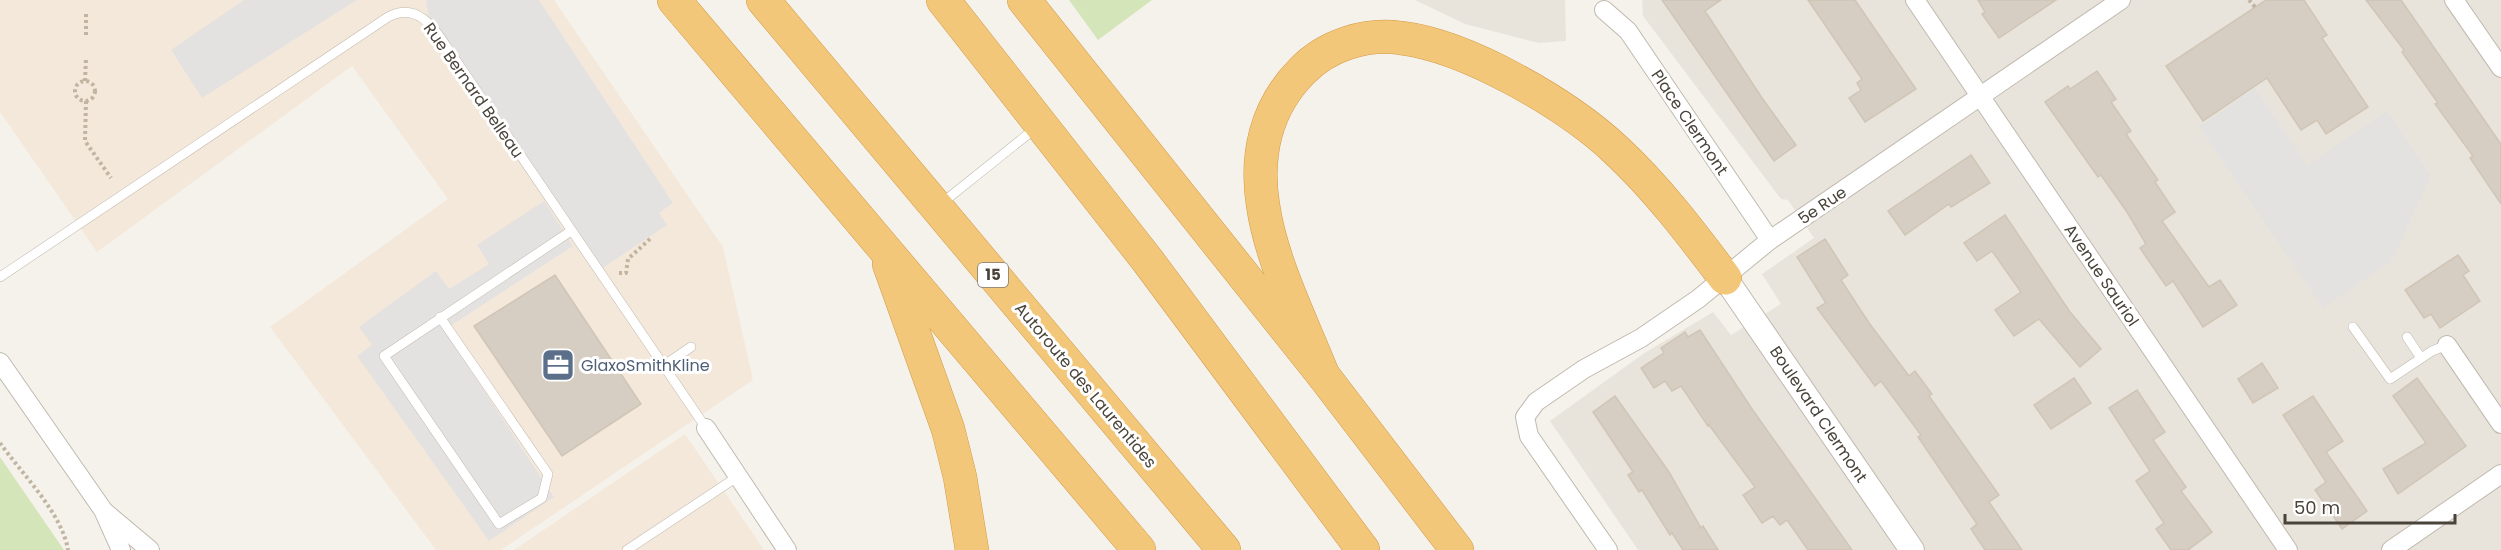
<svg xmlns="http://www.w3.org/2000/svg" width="2501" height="550" viewBox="0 0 2501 550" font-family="Poppins,sans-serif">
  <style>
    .residential { fill: #e8e4db }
    .commercial { fill: #f4e8da }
    .green { fill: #d3e5b9 }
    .parking { fill: #e4e2e0 }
    .building { fill: #d6cec2; stroke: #d0c5b6; stroke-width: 1.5 }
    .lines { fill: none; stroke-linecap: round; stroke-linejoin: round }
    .service-casing { stroke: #c0b9af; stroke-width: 10 }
    .minor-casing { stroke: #c0b9af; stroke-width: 20 }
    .tertiary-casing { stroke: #c0b9af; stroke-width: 26 }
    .motorway-casing { stroke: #d29b49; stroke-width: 34 }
    .path { stroke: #c1b5a2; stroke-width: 4; stroke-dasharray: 3 3; stroke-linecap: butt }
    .service { stroke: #fff; stroke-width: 9 }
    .minor { stroke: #fff; stroke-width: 18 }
    .tertiary { stroke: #fff; stroke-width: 24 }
    .motorway { stroke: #f3c779; stroke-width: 33 }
    .labels { text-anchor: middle; stroke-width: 6; stroke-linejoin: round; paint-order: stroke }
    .shield { fill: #fff; stroke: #807b75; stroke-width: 1.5 }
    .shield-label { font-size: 15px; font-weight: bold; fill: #49433a }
    .street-label { font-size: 16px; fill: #49433a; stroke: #fff }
    .service-label { font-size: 16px; fill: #4e5e75; stroke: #fff; text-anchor: start }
  </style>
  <rect width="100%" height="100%" fill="#f5f2ec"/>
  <g class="residential">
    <path d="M1415,0H1565L1566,41L1539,43L1465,24Z"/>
    <path d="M1642,0H2501V550H1638L1550,421L1643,354L1713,312L1731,335L1781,304L1762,274L1814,238L1788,200L1781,199L1643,16Z"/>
  </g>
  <g class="commercial">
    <path d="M0,0H554L723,247L753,380L501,550H436L270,327L448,199L352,66L97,252L0,112Z"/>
    <path d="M685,434L764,550H514Z"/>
  </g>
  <g class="green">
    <path d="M1069,0H1152L1098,40Z"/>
    <path d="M0,457L64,550H0Z"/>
  </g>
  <g class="parking">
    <path d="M244,0H357L202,98L171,50Z"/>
    <path d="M429,0H539L673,203L659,213L667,225L598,271L430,25L426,1Z"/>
    <path d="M2255,88L2308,165L2387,111L2431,176L2392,261L2323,308L2199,127Z"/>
    <path d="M544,201L573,246L444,330L554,497L489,541L357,356L372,345L359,327L436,271L449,289L489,264L477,245Z"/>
  </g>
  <g class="building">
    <path d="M1662,0H1721L1705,11L1762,98L1796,145L1774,161Z"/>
    <path d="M1808,0H1855L1916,89L1865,122L1849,98L1861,90L1857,83L1862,79Z"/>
    <path d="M1978,0H2056L1999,38L1982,14L1985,12Z"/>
    <path d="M2266,0H2304L2327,35L2322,38L2368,107L2326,134L2317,120L2301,130L2267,78L2203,121L2166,66Z"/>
    <path d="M2366,0H2401L2501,144V204L2470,158L2473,156L2435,104L2438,103L2402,52L2404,50Z"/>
    <path d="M2097,71L2116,99L2111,102L2131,131L2126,134L2158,180L2155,182L2175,212L2162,221L2209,287L2220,280L2237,305L2203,327L2173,281L2166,286L2140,248L2146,244L2127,212L2101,175L2098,177L2045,102L2068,86L2070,89Z"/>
    <path d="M1971,155L1990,183L1951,207L1949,204L1905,235L1888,211Z"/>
    <path d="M2005,215L2070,312L2101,349L2080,367L2039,319L2014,336L1995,310L2021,292L1992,251L1977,261L1964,243Z"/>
    <path d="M1825,239L1848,275L1841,280L1869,323L1909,376L1915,371L1932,394L1929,396L1999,495L1989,502L2022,550H1985L1971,529L1977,524L1918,437L1921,435L1881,381L1875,386L1817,308L1826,303L1797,257Z"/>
    <path d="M2458,255L2469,271L2463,275L2480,301L2440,328L2431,314L2424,318L2405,290Z"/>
    <path d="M555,275L641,404L562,456L474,326Z"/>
    <path d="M1700,330L1752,409L1852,550H1808L1787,520L1780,525L1773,516L1762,523L1743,495L1755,487L1709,425L1708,426L1681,386L1672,391L1665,381L1654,388L1641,368L1664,353L1661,348L1685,332L1688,337Z"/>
    <path d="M2262,363L2278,388L2253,403L2238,379Z"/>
    <path d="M2074,378L2091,403L2051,429L2034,405Z"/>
    <path d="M2417,378L2466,446L2398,494L2383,469L2426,443L2393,396Z"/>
    <path d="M2137,390L2165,432L2153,440L2186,487L2181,491L2212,532L2188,550H2171L2156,529L2164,523L2136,481L2150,471L2109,408Z"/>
    <path d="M1615,396L1669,472L1701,528L1703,526L1718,550H1683L1672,533L1670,535L1642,490L1639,492L1628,475L1633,472L1593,412Z"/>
    <path d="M2313,396L2343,441L2326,452L2367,511L2342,529L2315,490L2326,482L2283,415Z"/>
  </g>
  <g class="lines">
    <g class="service-casing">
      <g id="service">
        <path d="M942,203L1037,127"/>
        <path d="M0,277L388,17C420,0 437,33 453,56L706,428"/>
        <path d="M440,317L548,474L542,498L499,524L384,356L571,231"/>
        <path d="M2353,327L2390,379L2432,351L2447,345"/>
        <path d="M2407,337L2421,358"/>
        <path d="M663,366L691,347"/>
        <path d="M627,550L737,477"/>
      </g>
    </g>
    <g class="minor-casing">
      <g id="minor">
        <path d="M1915,0L2288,550"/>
        <path d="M2454,0L2501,68"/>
        <path d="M1604,10L1628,31L1770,240"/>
        <path d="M2447,345L2501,424"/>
        <path d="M0,362L103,510L121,550"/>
        <path d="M706,428L787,550"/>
        <path d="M106,513L150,550"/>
        <path d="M1608,550L1529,436L1525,417L1536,402L1584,369L1641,338L1698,299L1770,240L2121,0"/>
        <path d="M2391,550L2501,474"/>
      </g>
    </g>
    <g class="tertiary-casing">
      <path id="tertiary" d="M1725,278L1912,550"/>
    </g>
    <g class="motorway-casing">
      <g id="motorway">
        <path d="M674,0L1139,550"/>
        <path d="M763,0L1224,550"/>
        <path d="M943,0L1148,261L1363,550"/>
        <path d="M1024,0L1323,375L1457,550"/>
        <path d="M889,264L948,429L960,477L972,550"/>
        <path d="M1323,375C1302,322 1271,261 1263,205C1255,155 1266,107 1302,71C1327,45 1366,33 1401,38C1468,46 1568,105 1616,150C1657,188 1691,233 1725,278"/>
      </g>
    </g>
    <g class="path">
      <path d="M2249,0L2255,7"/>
      <path d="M86,14V36"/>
      <circle cx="85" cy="91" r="10"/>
      <path d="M85,81L86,59"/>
      <path d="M86,101L85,141L111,178"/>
      <path d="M619,273H626L628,259L651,238"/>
      <path d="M0,443C22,474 62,513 68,550"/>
    </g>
    <use href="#service" class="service"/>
    <use href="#minor" class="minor"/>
    <use href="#tertiary" class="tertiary"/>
    <use href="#motorway" class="motorway"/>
  </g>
  <defs>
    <g id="office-square" transform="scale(1.725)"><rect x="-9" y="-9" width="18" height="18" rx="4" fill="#5c6f8a" stroke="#fff"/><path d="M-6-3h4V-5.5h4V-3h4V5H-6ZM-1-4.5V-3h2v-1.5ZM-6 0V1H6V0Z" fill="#fff"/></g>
  </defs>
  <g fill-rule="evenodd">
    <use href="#office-square" x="558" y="365"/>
  </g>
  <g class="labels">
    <rect class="shield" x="978" y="263" width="30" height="24" rx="4.5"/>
    <g class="shield-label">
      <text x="993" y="280">15</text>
    </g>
    <g class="street-label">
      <text transform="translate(474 90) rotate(55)" y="6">Rue Bernard Belleau</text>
      <text transform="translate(1690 122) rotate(56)" y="6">Place Clermont</text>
      <text transform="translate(1822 205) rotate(-34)" y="6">5e Rue</text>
      <text transform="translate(2102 275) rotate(56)" y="6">Avenue Sauriol</text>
      <text transform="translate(1086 385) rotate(50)" y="6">Autoroute des Laurentides</text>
      <text transform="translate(1819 414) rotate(56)" y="6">Boulevard Clermont</text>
    </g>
    <g class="service-label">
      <text x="581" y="371">GlaxoSmithKline</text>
    </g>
  </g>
  <path d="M2285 514v9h170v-9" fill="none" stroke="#49433a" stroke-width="3"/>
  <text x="2294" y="514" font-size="18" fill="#49433a" stroke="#ffffff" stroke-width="4.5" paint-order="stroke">50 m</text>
</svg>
